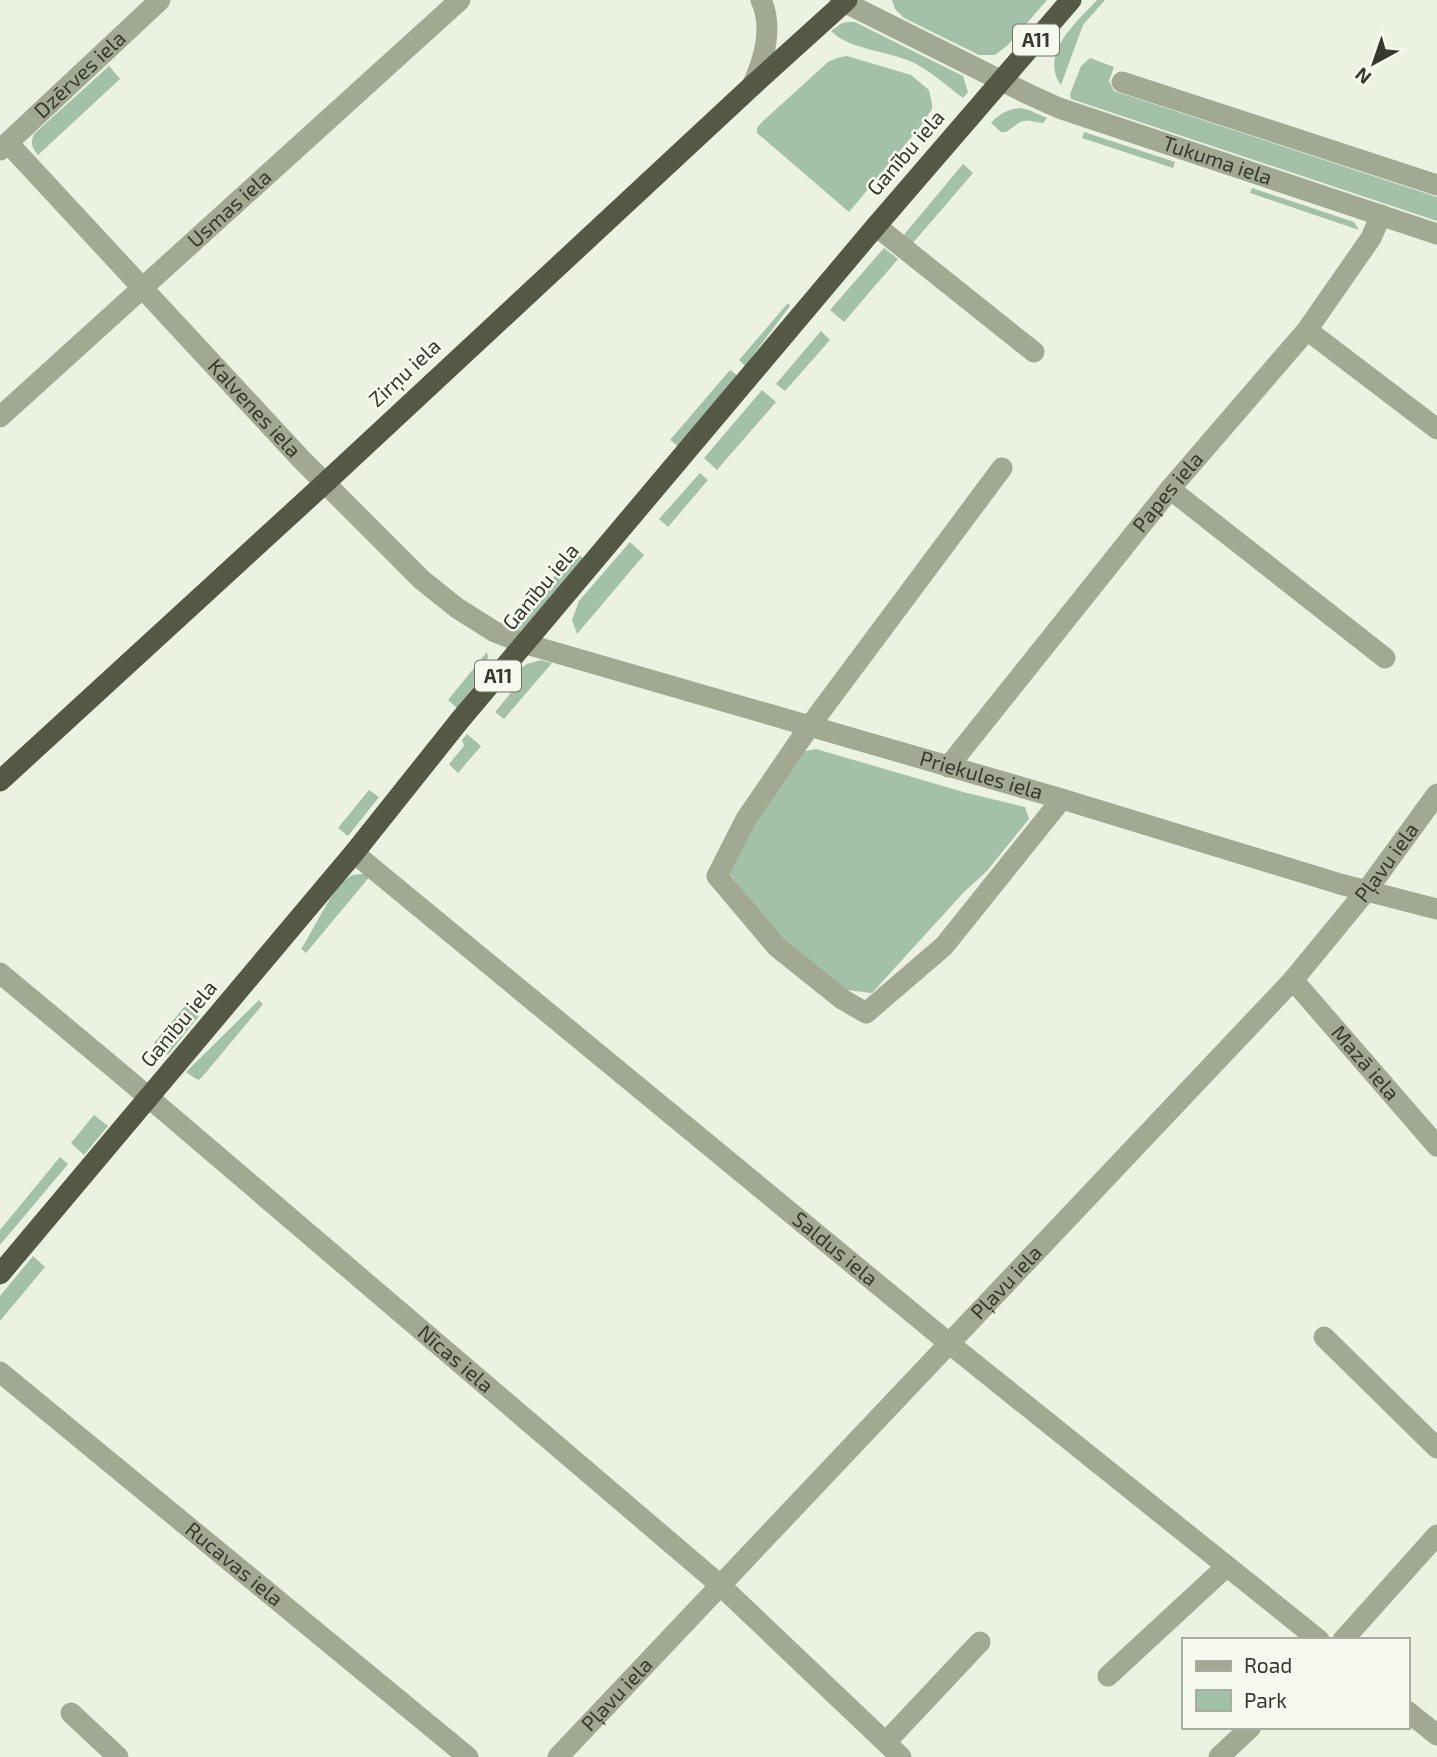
<svg xmlns="http://www.w3.org/2000/svg" width="1437" height="1757" viewBox="0 0 1437 1757" font-family="'Exo 2',sans-serif">
  <style>
    .green { fill: #a3c0a9 }
    .lines { fill: none; stroke-linecap: round; stroke-linejoin: round }
    .minor { stroke: #a2a992; stroke-width: 21 }
    .highway { stroke: #555844; stroke-width: 21 }
    .labels { text-anchor: middle; stroke-width: 5; stroke-linejoin: round; paint-order: stroke }
    .shield { fill: #f5f9ee; stroke: #6f7366; stroke-width: 2 }
    .shield-label { font-size: 19px; font-weight: bold; fill: #36392c }
    .street-label { font-size: 21px; fill: #36392c; stroke: #f5f9ee }
  </style>
  <rect width="100%" height="100%" fill="#ecf2e2"/>
  <g class="green">
    <path d="M892,0H1047L1008,45L995,55H979L904,18L895,9Z"/>
    <path d="M1097,0H1105L1083,25L1061,85C1039,53 1077,22 1097,0Z"/>
    <path d="M849,22H855L963,76L968,92L963,98C948,87 934,74 918,65C894,51 850,51 831,31L842,23Z"/>
    <path d="M847,56L911,75L929,90L932,104V109L919,128L849,212L757,133V128L761,123L828,62L837,58Z"/>
    <path d="M1090,58L1114,67L1109,81L1114,91L1437,197V221L1071,99L1070,94L1081,66Z"/>
    <path d="M109,66L120,79L38,155C32,148 30,143 34,134Z"/>
    <path d="M1020,108L1029,110L1047,118L1043,123C1019,119 1025,119 1006,132H1001L991,123C999,114 1008,109 1020,108Z"/>
    <path d="M1084,132L1175,162L1173,168L1082,138Z"/>
    <path d="M963,164L973,173L912,244L903,236Z"/>
    <path d="M1252,188L1354,222L1359,230L1250,193Z"/>
    <path d="M884,248L898,259L844,322L830,310Z"/>
    <path d="M788,303L790,306L745,366L739,360Z"/>
    <path d="M821,331L830,340L785,391L776,384Z"/>
    <path d="M730,370L738,376L679,447L670,440Z"/>
    <path d="M762,390L776,402L717,470L704,458Z"/>
    <path d="M700,473L708,480L668,527L659,519Z"/>
    <path d="M630,542L644,555L577,634L572,620L579,601Z"/>
    <path d="M575,552L583,558L522,631L511,627Z"/>
    <path d="M487,652L488,657L481,677L457,708L448,700Z"/>
    <path d="M541,660L552,663L504,719L495,712L519,683L517,671L527,664Z"/>
    <path d="M467,734L481,746L458,773L449,764L464,746L462,740Z"/>
    <path d="M816,749L967,793L1025,807L1029,819L987,871L964,892L872,993L846,990L779,936L728,872L757,817L800,752Z"/>
    <path d="M369,790L379,797L348,836L338,828Z"/>
    <path d="M365,874L371,875L306,953L301,949C313,932 335,881 353,875C357,874 361,874 365,874Z"/>
    <path d="M259,1000L263,1004L203,1076L199,1080L196,1079L186,1072Z"/>
    <path d="M186,1005L199,1016L168,1055L154,1043Z"/>
    <path d="M94,1115L108,1126L84,1155L71,1143Z"/>
    <path d="M60,1157L68,1164L0,1245V1230Z"/>
    <path d="M33,1256L45,1267L0,1321V1296Z"/>
  </g>
  <g class="lines">
    <g class="minor">
      <path id="s1" d="M840,0L1028,94L1059,108L1437,234"/>
      <path d="M1122,82L1437,185"/>
      <path d="M752,86C764,60 774,28 761,0"/>
      <path id="s2" d="M8,143L301,459L422,580L457,608L495,632L526,644L1062,799L1340,884L1437,909"/>
      <path id="s3" d="M0,150L160,0"/>
      <path d="M876,226L1034,352"/>
      <path d="M1307,330L1437,429"/>
      <path id="s4" d="M0,417L460,0"/>
      <path d="M1002,468L809,727L746,819L717,876L777,947L842,999L866,1013L944,946L1062,799"/>
      <path d="M1170,489L1385,658"/>
      <path id="s5" d="M948,767L1170,489L1307,330L1371,238L1381,215"/>
      <path id="s6" d="M354,853L961,1353L1319,1640"/>
      <path id="s7" d="M0,973L120,1073L720,1585L901,1757"/>
      <path id="s8" d="M1293,980L1437,1146"/>
      <path d="M1324,1337L1437,1448"/>
      <path id="s9" d="M0,1372L468,1757"/>
      <path d="M1343,1640L1437,1535"/>
      <path d="M1108,1676L1227,1566"/>
      <path d="M1407,1711L1437,1735"/>
      <path d="M71,1713L118,1757"/>
      <path d="M886,1742L980,1642"/>
      <path id="s10" d="M558,1757L1293,980L1367,890L1437,794"/>
      <path d="M1219,1757L1251,1727"/>
    </g>
    <g class="highway">
      <path d="M0,781L325,483L752,86L847,0"/>
      <path d="M0,1274L354,853L460,720L876,226L1071,0"/>
    </g>
  </g>
  <g class="labels">
    <g class="shield">
      <rect x="1013" y="24.5" width="46" height="31" rx="5"/>
      <rect x="475" y="660.5" width="46" height="31" rx="5"/>
    </g>
    <g class="shield-label">
      <text x="1036" y="47">A11</text>
      <text x="498" y="683">A11</text>
    </g>
    <g class="street-label">
      <text dy="7" stroke="none"><textPath href="#s3" startOffset="110">Dzērves iela</textPath></text>
      <text transform="translate(906 153) rotate(-49)" y="7">Ganību iela</text>
      <text dy="7" stroke="none"><textPath href="#s1" startOffset="411">Tukuma iela</textPath></text>
      <text dy="7" stroke="none"><textPath href="#s4" startOffset="310">Usmas iela</textPath></text>
      <text transform="translate(405 373) rotate(-43)" y="7">Zirņu iela</text>
      <text dy="7" stroke="none"><textPath href="#s2" startOffset="362">Kalvenes iela</textPath></text>
      <text dy="7" stroke="none"><textPath href="#s5" startOffset="352">Papes iela</textPath></text>
      <text transform="translate(541 587) rotate(-50)" y="7">Ganību iela</text>
      <text dy="7" stroke="none"><textPath href="#s2" startOffset="1199">Priekules iela</textPath></text>
      <text dy="7" stroke="none"><textPath href="#s10" startOffset="1220">Pļavu iela</textPath></text>
      <text transform="translate(179 1024) rotate(-50)" y="7">Ganību iela</text>
      <text dy="7" stroke="none"><textPath href="#s8" startOffset="110">Mazā iela</textPath></text>
      <text dy="7" stroke="none"><textPath href="#s6" startOffset="623">Saldus iela</textPath></text>
      <text dy="7" stroke="none"><textPath href="#s10" startOffset="653">Pļavu iela</textPath></text>
      <text dy="7" stroke="none"><textPath href="#s7" startOffset="597">Nīcas iela</textPath></text>
      <text dy="7" stroke="none"><textPath href="#s9" startOffset="303">Rucavas iela</textPath></text>
      <text dy="7" stroke="none"><textPath href="#s10" startOffset="86">Pļavu iela</textPath></text>
    </g>
  </g>
  <rect x="1182" y="1638" width="228" height="91" fill="#f5f9ee" stroke="#a9aca0" stroke-width="2"/>
  <rect x="1196" y="1661" width="35" height="10" fill="#a2a992" stroke="#a9aca0" stroke-width="2"/>
  <text x="1244" y="1673" font-size="21" fill="#36392c">Road</text>
  <rect x="1196" y="1690" width="35" height="21" fill="#a3c0a9" stroke="#a9aca0" stroke-width="2"/>
  <text x="1244" y="1708" font-size="21" fill="#36392c">Park</text>
  <g transform="translate(1374 63) rotate(220)" stroke="#f5f9ee" stroke-width="5" paint-order="stroke">
  <path d="M0-5L12 26L0 18L-12 26Z" fill="#36392c"/>
  <text y="-10" font-size="19" font-weight="bold" text-anchor="middle" fill="#36392c">N</text>
  </g>
</svg>
